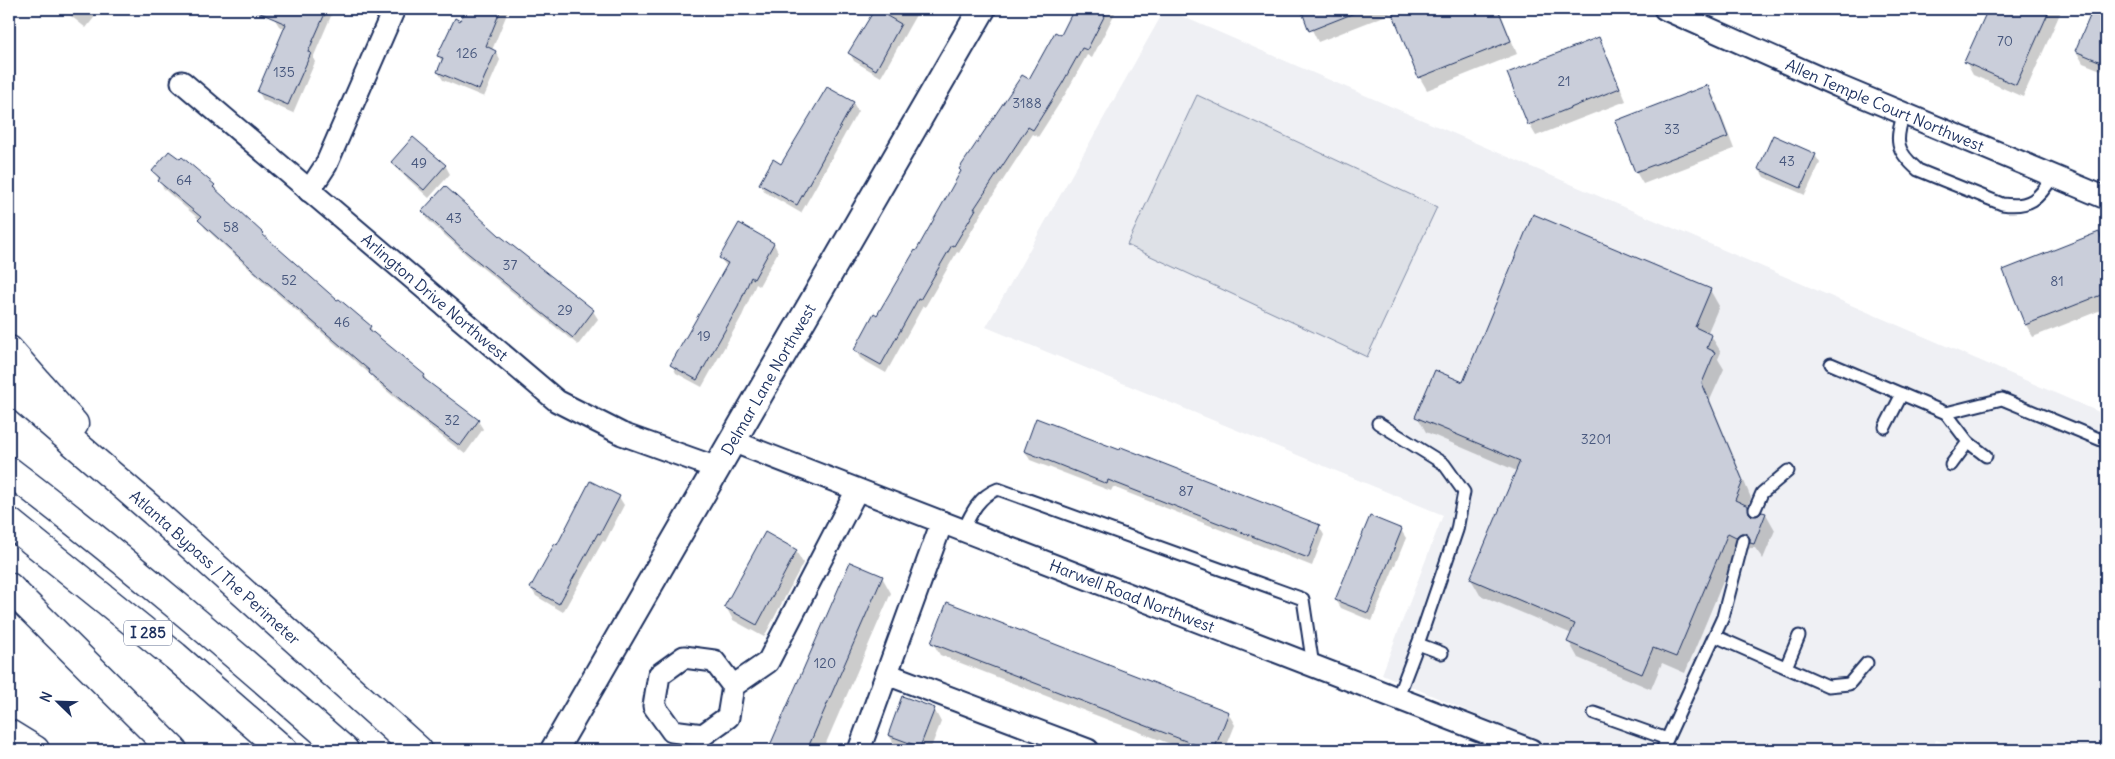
<svg xmlns="http://www.w3.org/2000/svg" width="2115" height="759" viewBox="0 0 2115 759" font-family="Delius,sans-serif">
  <style>
    .built { fill: #eff0f4 }
    .green { fill: #dee1e7; stroke: #7c88a2 }
    .shadow { fill: #0003 }
    .building { fill: #caceda; stroke: #1b2f5e }
    .lines { fill: none; stroke-linecap: round; stroke-linejoin: round }
    .service-casing { stroke: #1b2f5e; stroke-width: 15 }
    .minor-casing { stroke: #1b2f5e; stroke-width: 25 }
    .tertiary-casing { stroke: #1b2f5e; stroke-width: 30 }
    .motorway-casing { stroke: #1b2f5e; stroke-width: 31 }
    .service { stroke: #fff; stroke-width: 11 }
    .minor { stroke: #fff; stroke-width: 21 }
    .tertiary { stroke: #fff; stroke-width: 26 }
    .motorway { stroke: #fff; stroke-width: 28 }
    .labels { text-anchor: middle; stroke-width: 5; stroke-linejoin: round; paint-order: stroke }
    .number-label { font-size: 14px; fill: #47577d }
    .shield { fill: #fff; stroke: #5f6d8e; stroke-width: 1 }
    .shield-label { font-size: 15px; font-weight: bold; fill: #1b2f5e }
    .street-label { font-size: 16px; fill: #1b2f5e; stroke: #fff }
  </style>
  <rect width="100%" height="100%" fill="#fff"/>
  <filter id="ink" filterUnits="userSpaceOnUse"><feTurbulence type="fractalNoise" baseFrequency=".02" numOctaves="2"/><feDisplacementMap in="SourceGraphic" scale="10" xChannelSelector="R" yChannelSelector="G"/><feConvolveMatrix kernelMatrix="1 2 1 2 8 2 1 2 1" color-interpolation-filters="sRGB"/></filter>
  <g filter="url(#ink)">
    <path class="built" d="M1165,9L2106,415V750H1968L1936,740L1932,750H1558L1382,674L1443,515L986,327Z"/>
    <path class="green" d="M1197,95L1437,207L1367,357L1127,245Z"/>
    <g class="shadow">
      <path d="M62,9H99L100,10L86,28Z"/>
      <path d="M278,9H334L313,58L315,62L293,113L263,100L258,91L285,29L279,26L274,18Z"/>
      <path d="M466,9H509L492,50L496,52L500,60L484,97L443,80L438,72L442,62L439,56L460,22Z"/>
      <path d="M876,9H922L919,14L917,13L881,77L854,61L850,53Z"/>
      <path d="M1075,9H1117L1092,58L1087,55L1066,93L1038,137L1033,134L979,217V218L959,253L957,252L925,307L923,306L886,373L860,358L856,350L917,253L1029,81L1061,36Z"/>
      <path d="M1302,9H1402L1318,42Z"/>
      <path d="M1445,9H1499L1517,54L1427,90L1420,78L1400,27Z"/>
      <path d="M1990,9H2062L2023,97L1973,75L1966,62Z"/>
      <path d="M2094,9H2106V72L2083,63L2076,51Z"/>
      <path d="M1598,38L1605,50L1626,101L1536,136L1529,124Z"/>
      <path d="M1708,87L1715,99L1734,149L1643,184L1636,172L1617,121Z"/>
      <path d="M853,103L858,111L801,213L765,192L760,184Z"/>
      <path d="M1815,155L1820,163L1805,195L1764,177L1759,169Z"/>
      <path d="M393,162L445,165L450,174L429,198L398,170Z"/>
      <path d="M154,171L214,186L219,194L262,234L266,239L337,302L370,327L375,335L424,376L429,384L478,421L483,429L465,454L431,428L375,381L371,375L267,285L205,228L200,220L164,189Z"/>
      <path d="M424,212L498,236L593,311L598,319L578,345L470,258L428,220Z"/>
      <path d="M740,225L774,244L778,252L759,286L756,284L742,316L702,387L676,373L672,365L727,267L720,258Z"/>
      <path d="M2099,234L2106,248V308L2033,337L2026,325Z"/>
      <path d="M1710,290L1719,306L1707,334L1711,336L1721,352L1718,359L1724,369L1710,400L1751,498L1747,507L1753,517L1760,516L1762,513L1766,514L1775,530L1763,559L1755,548H1750L1746,552L1737,548L1685,673L1662,663L1651,689L1578,658L1569,642L1572,634L1480,595L1471,579L1517,471L1426,432L1417,416L1464,384Z"/>
      <path d="M1025,451L1319,526L1324,535L1312,566L1113,487L1111,491L1030,460Z"/>
      <path d="M619,497L624,505L605,542L603,541L563,612L536,596L531,588L558,547Z"/>
      <path d="M1401,530L1406,538L1372,621L1341,608L1336,600Z"/>
      <path d="M796,551L803,563L764,637L733,620L726,607Z"/>
      <path d="M850,564L882,577L891,593L823,750H769Z"/>
      <path d="M933,643L1228,713L1235,725L1225,750H1186L940,655Z"/>
      <path d="M934,709L941,722L930,750H904L896,747L889,735Z"/>
    </g>
    <g class="building">
      <path d="M251,9H327L308,52L311,53L288,105L257,92L286,24Z"/>
      <path d="M465,9H501L486,46L496,51L479,90L437,72L443,58L437,56L455,18L460,21Z"/>
      <path d="M875,9L901,24L876,70L848,53Z"/>
      <path d="M1074,9H1108L1087,50L1082,48L1062,84L1033,130L1028,127L974,209H976L954,246L952,245L920,300L918,299L881,365L854,350L874,313L877,315L915,250L916,251L961,171L959,169L1022,75L1029,79L1055,32L1061,35Z"/>
      <path d="M1301,9H1362V10L1309,31Z"/>
      <path d="M1391,9H1498L1511,41L1418,78Z"/>
      <path d="M1988,9H2050L2016,85L1964,62Z"/>
      <path d="M2093,9H2106V64L2075,51Z"/>
      <path d="M1599,37L1620,88L1528,125L1507,73Z"/>
      <path d="M1708,85L1728,137L1635,172L1615,121Z"/>
      <path d="M827,87L854,102L797,205L759,184L773,159L781,164Z"/>
      <path d="M1773,135L1816,154L1801,188L1758,169Z"/>
      <path d="M413,137L446,165L424,190L391,162Z"/>
      <path d="M169,151L180,159L182,157L215,185L213,187L263,233L262,234L337,300L339,299L371,326L369,329L425,375L423,378L479,420L460,446L425,420L369,373L370,371L261,277L198,220L201,217L158,181L160,178L152,171Z"/>
      <path d="M445,186L499,235L594,310L573,338L464,250L422,211Z"/>
      <path d="M1533,214L1711,289L1695,327L1712,335L1707,348L1715,352L1702,383L1743,481L1735,500L1748,506L1749,513L1752,516L1759,515L1762,512L1766,513L1754,544L1750,543V538L1745,533H1741L1736,537L1728,533L1676,657L1653,648L1642,674L1567,642L1575,624L1470,579L1520,461L1415,417L1435,370L1463,382Z"/>
      <path d="M739,223L774,243L754,279L751,277L738,307L697,380L670,365L728,263L719,258Z"/>
      <path d="M2099,232L2106,251V293L2025,325L2003,270Z"/>
      <path d="M1036,418L1120,450L1121,447L1320,525L1308,558L1108,480L1107,484L1024,451Z"/>
      <path d="M590,481L620,496L600,534L598,533L559,604L530,588L555,543L557,545Z"/>
      <path d="M1370,516L1402,529L1368,613L1335,600Z"/>
      <path d="M765,532L797,550L757,625L724,607Z"/>
      <path d="M850,562L883,576L807,750H768Z"/>
      <path d="M947,602L1229,712L1214,750H1209L931,643Z"/>
      <path d="M902,696L935,708L920,747L888,735Z"/>
    </g>
    <g class="lines">
      <g class="service-casing">
        <g id="service">
          <path d="M1904,113C1895,141 1895,150 1918,170L2002,204C2030,208 2039,199 2053,176"/>
          <path d="M1831,364L1946,413L2002,399L2106,442"/>
          <path d="M1946,413L1968,442L1951,465"/>
          <path d="M1378,423L1444,464L1464,492L1457,530L1418,644"/>
          <path d="M1885,427L1902,394"/>
          <path d="M1968,442L1986,456"/>
          <path d="M1755,509L1762,493L1788,471"/>
          <path d="M963,531C971,513 979,496 998,489L1303,599L1313,666"/>
          <path d="M1715,636L1828,686L1849,684L1867,663"/>
          <path d="M1786,667L1799,636"/>
          <path d="M1397,699L1418,644L1442,653"/>
          <path d="M1594,713L1667,739"/>
          <path d="M1662,750L1723,617L1743,540"/>
        </g>
      </g>
      <g class="minor-casing">
        <g id="minor">
          <path id="s1" d="M1665,9L1838,86L2106,198"/>
          <path id="s2" d="M182,82L557,401L622,434L717,468"/>
          <path d="M309,191L326,165L394,9"/>
          <path id="s3" d="M732,441L1531,750"/>
          <path d="M887,674L1088,750"/>
          <path d="M733,686L714,661L684,657L659,675L654,706L672,731L703,735L728,717L733,686L768,662L857,490"/>
          <path d="M859,750L942,522"/>
        </g>
      </g>
      <g class="tertiary-casing">
        <g id="tertiary">
          <path id="s4" d="M554,750L982,9"/>
        </g>
      </g>
      <g class="motorway-casing">
        <g id="motorway">
          <path d="M9,350L74,424"/>
          <path id="s5" d="M9,387L154,512L418,750"/>
          <path d="M9,471C125,559 235,654 344,750"/>
          <path d="M9,522L175,656L283,750"/>
          <path d="M9,587L173,750"/>
          <path d="M9,734L35,750"/>
        </g>
      </g>
      <use href="#service" class="service"/>
      <use href="#minor" class="minor"/>
      <use href="#tertiary" class="tertiary"/>
      <use href="#motorway" class="motorway"/>
    </g>
  </g>
  <g class="labels">
    <g class="number-label">
      <text x="2005" y="46">70</text>
      <text x="467" y="58">126</text>
      <text x="284" y="77">135</text>
      <text x="1564" y="86">21</text>
      <text x="1027" y="108">3188</text>
      <text x="1672" y="134">33</text>
      <text x="1787" y="166">43</text>
      <text x="419" y="168">49</text>
      <text x="184" y="185">64</text>
      <text x="454" y="223">43</text>
      <text x="231" y="232">58</text>
      <text x="510" y="270">37</text>
      <text x="289" y="285">52</text>
      <text x="2057" y="286">81</text>
      <text x="565" y="315">29</text>
      <text x="342" y="327">46</text>
      <text x="704" y="341">19</text>
      <text x="452" y="425">32</text>
      <text x="1596" y="444">3201</text>
      <text x="1186" y="496">87</text>
      <text x="825" y="668">120</text>
    </g>
    <rect class="shield" x="124" y="620.5" width="48" height="25" rx="4"/>
    <g class="shield-label">
      <text x="148" y="638">I 285</text>
    </g>
    <g class="street-label">
      <text dy="6" stroke="none"><textPath href="#s1" startOffset="240">Allen Temple Court Northwest</textPath></text>
      <text dy="6" stroke="none"><textPath href="#s2" startOffset="332">Arlington Drive Northwest</textPath></text>
      <text dy="6" stroke="none"><textPath href="#s4" startOffset="428">Delmar Lane Northwest</textPath></text>
      <text dy="6" stroke="none"><textPath href="#s5" startOffset="274">Atlanta Bypass / The Perimeter</textPath></text>
      <text dy="6" stroke="none"><textPath href="#s3" startOffset="429">Harwell Road Northwest</textPath></text>
    </g>
  </g>
  <rect width="2115" height="759" fill="none" stroke="#fff" stroke-width="30"/>
  <rect x="15" y="15" width="2085" height="729" fill="none" stroke="#1b2f5e" stroke-width="2" filter="url(#ink)"/>
  <g transform="translate(58 702) rotate(293)" stroke="#ffffff" stroke-width="4" paint-order="stroke">
  <path d="M0-4L9 19L0 12L-9 19Z" fill="#1b2f5e"/>
  <text y="-8" font-size="14" font-weight="bold" text-anchor="middle" fill="#1b2f5e">N</text>
  </g>
</svg>
